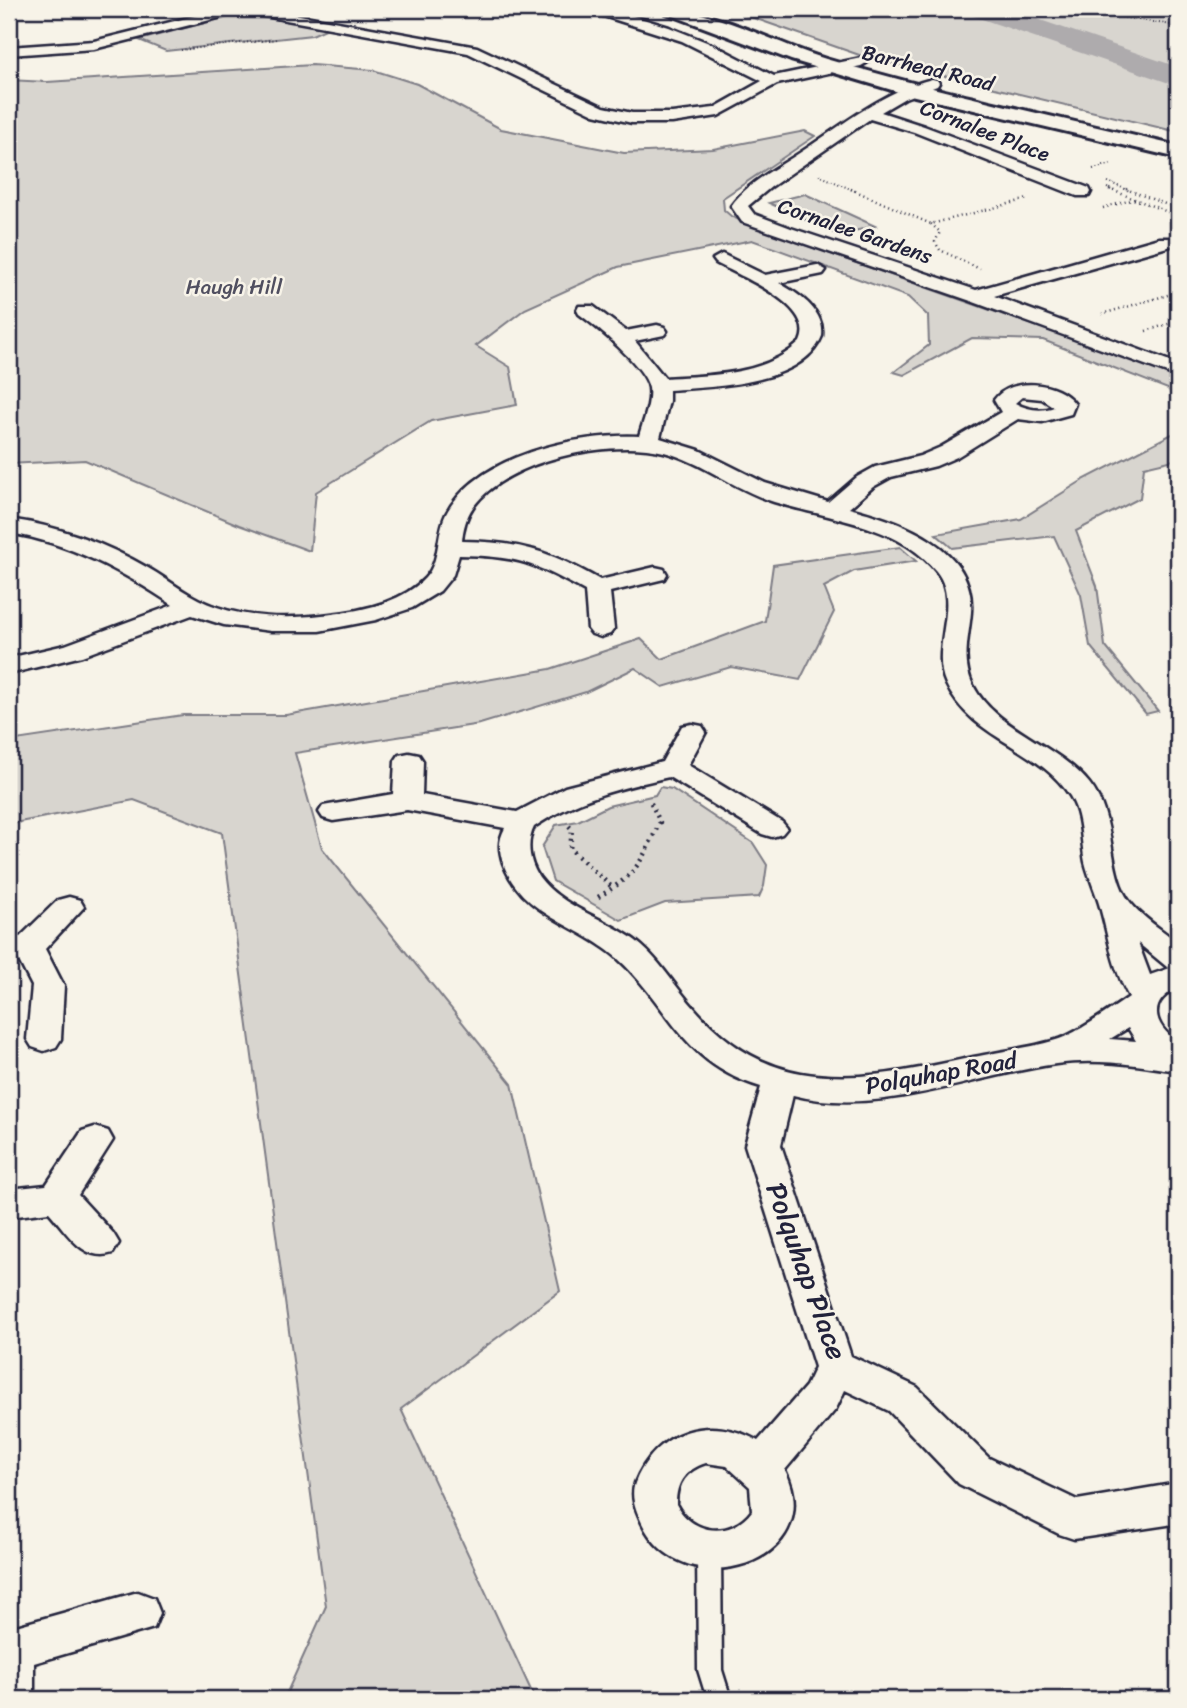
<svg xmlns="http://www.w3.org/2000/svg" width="1187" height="1708" viewBox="0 0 1187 1708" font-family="Sriracha,sans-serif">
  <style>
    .green { fill: #d8d5cf; stroke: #7d7c85; stroke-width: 2 }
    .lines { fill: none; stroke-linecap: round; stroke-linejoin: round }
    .river { fill: #aeabad; fill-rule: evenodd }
    .service-casing { stroke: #22223b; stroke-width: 5 }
    .minor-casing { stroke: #22223b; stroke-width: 5 }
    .secondary-casing { stroke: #22223b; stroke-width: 6 }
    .path-far2 { stroke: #22223b; stroke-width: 2; stroke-dasharray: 1 2.5; stroke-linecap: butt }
    .path-far1 { stroke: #22223b; stroke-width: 2.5; stroke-dasharray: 1 3.5; stroke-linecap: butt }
    .path { stroke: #22223b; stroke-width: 4.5; stroke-dasharray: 2 5; stroke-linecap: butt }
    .service { fill: #f7f3e8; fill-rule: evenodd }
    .minor { fill: #f7f3e8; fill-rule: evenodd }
    .secondary { fill: #f7f3e8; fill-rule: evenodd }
    .labels { text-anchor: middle; stroke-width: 5; stroke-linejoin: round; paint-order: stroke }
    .far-street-label { font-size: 21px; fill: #22223b; stroke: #f7f3e8 }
    .far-park-label { font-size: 21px; fill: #504f60; stroke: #f7f3e8 }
    .street-label { font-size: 24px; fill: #22223b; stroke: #f7f3e8 }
    .near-street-label { font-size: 28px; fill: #22223b; stroke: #f7f3e8 }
  </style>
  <rect width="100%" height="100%" fill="#f7f3e8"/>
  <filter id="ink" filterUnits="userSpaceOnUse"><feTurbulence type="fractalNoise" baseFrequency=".0143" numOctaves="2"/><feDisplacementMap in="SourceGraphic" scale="14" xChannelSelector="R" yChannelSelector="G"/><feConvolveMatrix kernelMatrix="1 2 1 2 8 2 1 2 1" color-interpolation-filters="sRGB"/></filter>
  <g filter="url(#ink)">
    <g class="green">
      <path d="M728,9H1178V132L865,57Z"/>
      <path d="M243,13L328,28L312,35L166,51L139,40Z"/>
      <path d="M312,65L373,70L417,84L501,129L624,153L713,149L805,131L815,136L723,198L724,210L732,217L774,234L1178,376V401L1168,389L1043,340L972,338L904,375L894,372L929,345L928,316L908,297L752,240L618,267L525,309L476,346L510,367L517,405L431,421L316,492L310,551L239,525L85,460L9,464V80L47,82Z"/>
      <path d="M805,194L875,226L838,235L769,203Z"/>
      <path d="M1178,431V459L1144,467L1140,498L1076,531L1097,586L1105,646L1158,711L1146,714L1090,646L1081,595L1054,536L952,548L936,534L1021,519L1083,480Z"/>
      <path d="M900,547L916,561L854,571L824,587L834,612L800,680L731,667L663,687L635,668L586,692L480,724L295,753L322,848L512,1084L560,1291L401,1409L535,1699H284L326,1606L222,833L134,800L9,824V741L183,715H286L550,669L641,639L662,659L765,621L773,565Z"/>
      <path d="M660,787L672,789L753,843L767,865L764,886L759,897L665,903L621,920L553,881L542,847L556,825L578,821L608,806L655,795Z"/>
    </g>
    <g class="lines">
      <path class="river" d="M966,9H1008L1178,67V86L970,15Z"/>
      <g class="service-casing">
        <path id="service" d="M709,1540L717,1543L721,1550L722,1670L731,1699H707L698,1670L697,1550L701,1543Z"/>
      </g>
      <g class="minor-casing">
        <g id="minor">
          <path d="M9,9H20L9,15Z"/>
          <path d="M223,9H266L477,47L604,107L632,113H672L714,108L762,81L682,41L591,12L590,9H610L669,27L714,45L774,76L861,58L868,62L861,66L777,84L718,116L672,123H632L594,114L468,53L242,12L94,49L9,55V47L94,41Z"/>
          <path d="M932,79L937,80L939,83L937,86L905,98L881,112L924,126L1089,188L1091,192L1089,196H1077L914,132L870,119L771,187L748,206L754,214L791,228L976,290L1159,238H1171L1174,242L1171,246L994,296L1178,364V377L968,300L742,222L731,206C749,181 779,167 804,150C845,123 884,91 932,79Z"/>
          <path d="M722,254L765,275L817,265L826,270L823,274L779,283C799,294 825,311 822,336C803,385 713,387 669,390V401L660,438L699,450L765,483L828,502L857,477L875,467L920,456L941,447L1001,412L994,400C1011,376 1059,381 1075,404L1071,414L1042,422L1018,419L957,457L936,466L891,477L873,487L849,508C899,521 976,547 971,612C969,637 961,661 973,685C995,729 1058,745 1089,783C1118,818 1106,872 1130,902C1142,918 1163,930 1178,943V988C1147,1002 1153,1025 1178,1042V1071C1138,1065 1096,1058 1056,1064C971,1076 879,1117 793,1095L781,1145L851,1356L917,1387L989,1458L1077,1500L1178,1483V1522L1174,1524L1074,1539L1059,1534L959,1484L889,1411L845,1390L836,1409L785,1470C831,1563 682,1609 642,1523C636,1510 630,1497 635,1483C656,1430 710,1414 758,1441L806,1386L815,1367L745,1145L761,1087C680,1063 671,1006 616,957C578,924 522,916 503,863C499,850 498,841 505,828L407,810L333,821L323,818L319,812L323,806L393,794L395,761L399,755L409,753L419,755L423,761L422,795L517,812L565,787L662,762L682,726L692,724L702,726L706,732L688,765L782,822L787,828L782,834L772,837L762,834L669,777C620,788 575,799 534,827C526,843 529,862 539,877C562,908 606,918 636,941C654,955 667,974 681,992C713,1033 748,1063 801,1073C861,1084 924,1067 984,1055C1008,1050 1033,1047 1056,1040C1073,1036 1113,1008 1129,997C1111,964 1110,942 1100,907C1096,892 1089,878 1085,862C1081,840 1082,815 1070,796C1039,747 971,739 946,684C929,648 962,603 936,571C898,524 829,519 774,502C735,490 703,462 664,452C610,439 508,459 473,507C466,517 463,529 462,541C521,542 549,551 600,580L655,567L664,569L667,574L664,579L610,592L614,629L610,634L601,637L592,634L588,629L585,591C534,563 518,556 459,555L453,575L440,591L412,608L376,620L319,631H271L224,625L192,615L82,656L9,674V658L65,645L173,605C122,571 70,543 9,533V519C58,526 105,543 148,568C171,581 191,599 217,607C249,618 288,619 322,615C356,612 401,604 425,578C441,561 436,534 446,514C477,455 578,433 639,436C643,421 651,404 649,388C646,367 597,327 579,314L577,310L579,306H593L626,331L657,325L664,327L667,331L664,335L635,341L665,378C711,375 764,376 800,342C817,306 740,276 716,263L713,259ZM1022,397L1042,399L1054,407C1041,412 1028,410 1015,403ZM1138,943L1167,967L1170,968L1150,975ZM1128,1028L1136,1041L1110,1039ZM706,1463L727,1466L750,1487L752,1511C731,1539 692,1535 676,1504C676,1482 685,1470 706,1463Z"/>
          <path d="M69,897L80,900L84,907L45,949L64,986L61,1039L56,1047L44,1051L32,1047L27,1039L32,986L17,957H9V937H20L58,900Z"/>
          <path d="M95,1127L108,1131L113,1140L78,1195L113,1233L119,1243L113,1253C83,1263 67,1232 49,1212L9,1217V1189L46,1185L82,1131Z"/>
          <path d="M138,1592L154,1598L160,1613L154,1628L34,1663V1699H9V1628Z"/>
        </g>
      </g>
      <g class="secondary-casing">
        <path id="secondary" d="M664,9C714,9 776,44 826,59C942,93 1060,118 1178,146V158L902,93L791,60L666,13Z"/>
      </g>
      <g class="path-far2">
        <path d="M1069,9L1178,26"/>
        <path d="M181,50L277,39"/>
        <path d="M1093,169L1112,164"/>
        <path d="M819,175L855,191"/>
        <path d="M1108,182L1130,191"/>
        <path d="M1107,188L1114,191"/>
      </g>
      <g class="path-far1">
        <path d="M851,189L931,224L1028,199"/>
        <path d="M1109,189L1178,216"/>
        <path d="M1126,189L1178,209"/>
        <path d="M1103,208L1135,199"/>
        <path d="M931,224L940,232L935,242L940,250L980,269"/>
        <path d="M1102,314L1178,292"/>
        <path d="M1146,331L1178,321"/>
      </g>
      <g class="path">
        <path d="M569,826L572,829L570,849L613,888"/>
        <path d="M598,897C639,873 640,863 660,822L650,801"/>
      </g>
      <use href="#service" class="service"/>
      <use href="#minor" class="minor"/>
      <use href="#secondary" class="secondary"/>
    </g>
  </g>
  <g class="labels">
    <g class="far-street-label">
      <text transform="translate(928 68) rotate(14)" y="7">Barrhead Road</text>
      <text transform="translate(985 131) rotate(21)" y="7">Cornalee Place</text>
      <text transform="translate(855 231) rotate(19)" y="7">Cornalee Gardens</text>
    </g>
    <g class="far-park-label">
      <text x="234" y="294">Haugh Hill</text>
    </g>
    <g class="street-label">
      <text transform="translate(941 1073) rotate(-10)" y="8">Polquhap Road</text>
    </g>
    <g class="near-street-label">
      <text transform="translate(807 1271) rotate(70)" y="10">Polquhap Place</text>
    </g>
  </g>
  <rect width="1187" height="1708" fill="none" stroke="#f7f3e8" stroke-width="35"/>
  <rect x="18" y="18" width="1152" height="1673" fill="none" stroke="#22223b" stroke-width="2.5" filter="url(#ink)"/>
</svg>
